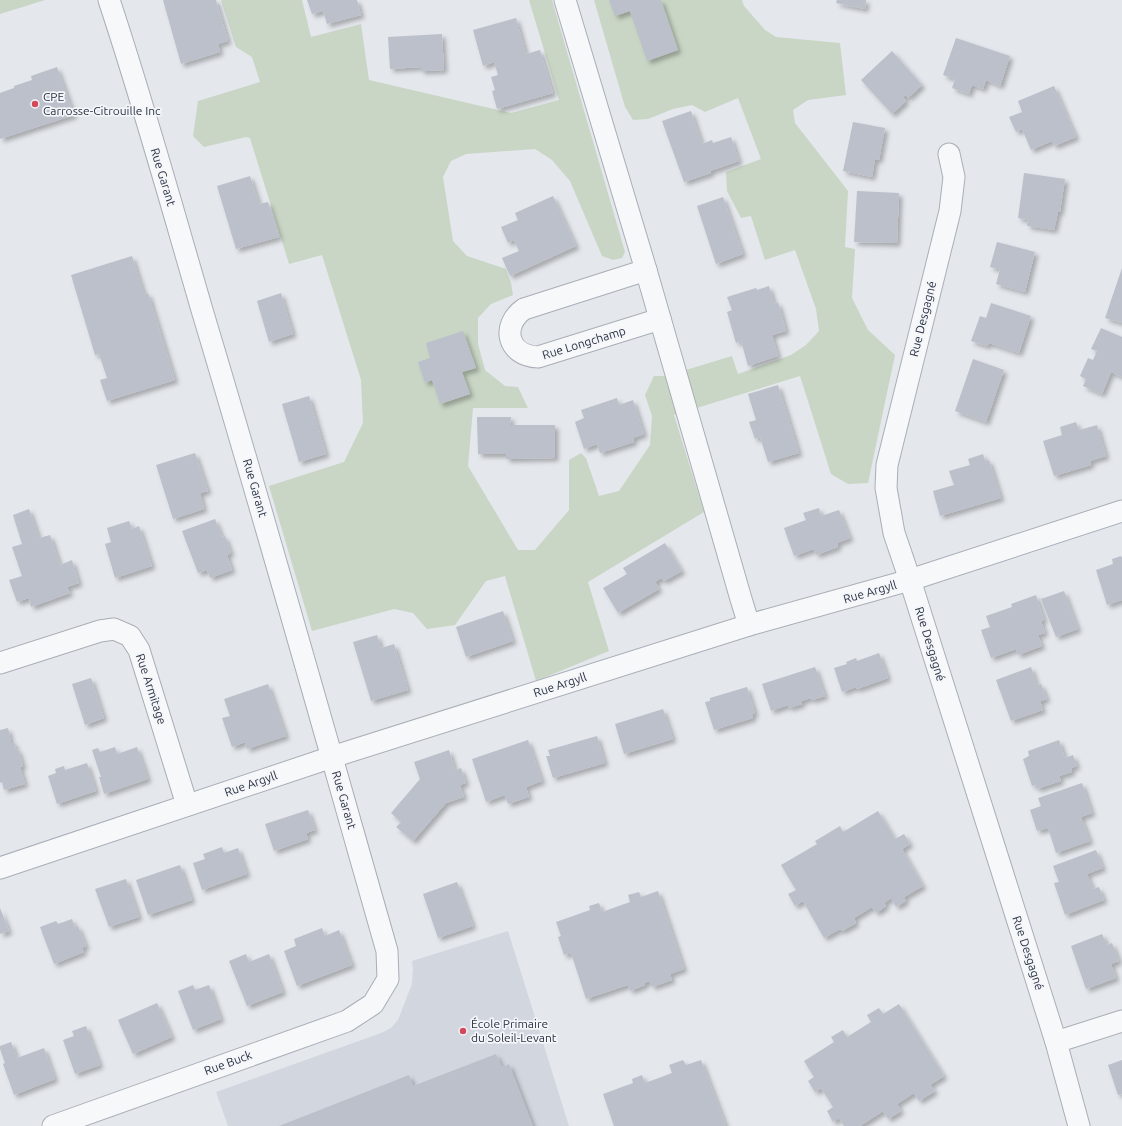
<svg xmlns="http://www.w3.org/2000/svg" width="1122" height="1126" viewBox="0 0 1122 1126" font-family="Ubuntu,sans-serif">
  <style>
    .built { fill: #d2d6de }
    .green { fill: #c9d6c5 }
    .building { fill: #bbc0ca; filter: url(#shadow) }
    .lines { fill: none; stroke-linecap: round; stroke-linejoin: round }
    .street-casing { stroke: #a9aeb7; stroke-width: 23 }
    .street { stroke: #f7f8fa; stroke-width: 21 }
    .poi-dot { fill: #d1495b; stroke: #f4f6f9; stroke-width: 1.5 }
    .labels { text-anchor: middle; stroke-width: 3.5; stroke-linejoin: round; paint-order: stroke }
    .poi-label { font-size: 12px; fill: #2b3445; stroke: #f4f6f9; text-anchor: start }
    .street-label { font-size: 12px; fill: #2b3445; stroke: #f4f6f9 }
  </style>
  <defs>
    <filter id="shadow"><feDropShadow dx="3.5" dy="3.5" stdDeviation="2" flood-color="#0004"/></filter>
  </defs>
  <rect width="100%" height="100%" fill="#e4e7ec"/>
  <path class="built" d="M508,931L569,1126H228L216,1092L381,1033L391,1028L398,1020L412,984L413,970L412,961Z"/>
  <g class="green">
    <path d="M0,0H45L0,14Z"/>
    <path d="M221,0H302L311,37L361,24L369,80L511,113L559,100L529,0H552L625,252L622,258L613,260L602,256L570,181L552,160L535,149L466,154L451,161L443,177L453,241L467,256L506,269L511,283L513,295L491,304L478,318V344L485,370L505,386L518,387L528,408H473L468,466L518,550H535L569,510V460L581,453L586,458L599,496L619,491L650,445L652,416L645,395L654,376H666L732,356L738,374L791,355L806,345L819,331L816,309L795,250L765,260L751,216L741,218L727,191L726,172L761,159L738,98L705,112L692,105L673,109L648,119L633,120L625,107L594,0H742L744,6L765,30L776,37L840,43L846,95L808,100L793,110L795,123L848,191L845,247L855,249L852,298L868,330L895,355L868,483L848,484L831,474L800,376L674,415L704,512L588,582L609,651L536,681L505,576L486,581L455,625L427,629L413,613L394,609L312,631L269,486L344,462L363,423L361,380L322,255L289,264L250,138L246,137L204,147L193,136L198,101L260,82L252,57L236,47Z"/>
  </g>
  <g class="building">
    <path d="M163,0H216L228,41L218,44L220,52L181,64Z"/>
    <path d="M307,0H357L361,15L327,24L323,11L312,14Z"/>
    <path d="M609,0H661L678,50L647,61L630,11L615,16Z"/>
    <path d="M837,0H866L865,9L836,3Z"/>
    <path d="M516,18L526,54L540,50L553,93L497,109L492,91L495,90L491,77L498,75L494,62L483,66L473,30Z"/>
    <path d="M442,34L444,70L421,71V67L390,69L388,37Z"/>
    <path d="M956,38L1010,56L1000,86L986,80L983,89L972,85L969,94L952,88L955,79L943,75Z"/>
    <path d="M892,51L922,85L908,98L906,95L903,97L906,101L892,114L861,80Z"/>
    <path d="M57,67L74,115L0,139V93L14,88V86L32,80L31,76Z"/>
    <path d="M1054,86L1076,137L1054,146L1052,141L1031,150L1022,129L1016,132L1009,117L1022,112L1018,101Z"/>
    <path d="M691,111L702,144L712,140L713,143L731,137L739,161L710,171L711,173L684,182L662,121Z"/>
    <path d="M853,122L885,128L879,160L875,159L872,177L843,171Z"/>
    <path d="M1024,173L1065,179L1060,212H1058L1054,230L1027,226L1028,220L1018,218Z"/>
    <path d="M250,176L259,204L268,202L279,237L236,249L217,186Z"/>
    <path d="M857,191L899,193L897,243L854,242Z"/>
    <path d="M553,196L576,246L510,276L502,258L519,251L514,240L508,243L501,227L518,220L515,213Z"/>
    <path d="M723,197L743,254L716,264L697,206Z"/>
    <path d="M997,242L1035,252L1025,292L996,284L1000,269L990,267Z"/>
    <path d="M132,256L144,294L148,293L175,380L107,401L100,380L107,378L99,354L95,355L71,275Z"/>
    <path d="M1122,268V323L1105,318Z"/>
    <path d="M769,286L774,304L778,302L786,331L772,335L778,356L748,366L741,341L736,343L727,312L732,310L727,297L756,288L757,290Z"/>
    <path d="M281,293L293,334L269,342L257,301Z"/>
    <path d="M991,303L1031,316L1019,353L989,343L987,346L971,341L980,316L986,318Z"/>
    <path d="M1101,328L1122,337V377L1111,372L1102,394L1083,386L1086,379L1080,376L1088,358L1093,360L1097,351L1091,349Z"/>
    <path d="M463,331L476,368L462,372L470,394L440,404L432,380L425,383L418,362L430,358L426,343Z"/>
    <path d="M973,359L1004,370L986,422L955,411Z"/>
    <path d="M778,385L799,453L768,462L760,437L755,439L749,422L756,420L748,394Z"/>
    <path d="M309,396L326,454L299,462L282,404Z"/>
    <path d="M617,398L619,405L633,400L644,434L633,438L634,442L600,453L597,444L584,449L575,422L584,418L581,410Z"/>
    <path d="M477,417H511L510,425H555V458L506,459V454H478Z"/>
    <path d="M1076,422L1079,430L1097,425L1106,456L1090,461L1091,465L1054,476L1043,441L1062,435L1060,427Z"/>
    <path d="M195,453L208,491L200,493L204,509L173,519L156,465Z"/>
    <path d="M983,454L985,461L989,460L1001,498L940,516L933,491L954,485L949,471L970,465L968,459Z"/>
    <path d="M819,508L821,516L839,510L850,538L837,543L838,547L816,555L814,549L794,556L784,528L806,520L803,513Z"/>
    <path d="M29,509L39,538L50,535L60,565L72,560L79,583L67,587L70,593L31,607L29,598L17,602L9,580L22,576L12,547L22,544L13,515Z"/>
    <path d="M215,519L222,537L225,536L231,553L227,555L232,570L210,578L207,570L198,573L182,531Z"/>
    <path d="M129,521L132,529L139,526L152,566L115,578L105,544L111,542L107,528Z"/>
    <path d="M665,543L682,571L664,581L661,578L655,582L659,589L618,613L603,588L627,574L623,568Z"/>
    <path d="M1121,556L1122,558V600L1107,605L1096,570L1113,564L1112,559Z"/>
    <path d="M1064,591L1078,629L1056,637L1041,599Z"/>
    <path d="M1036,595L1044,620L1041,621L1045,633L1038,635L1042,646L1018,655L1016,649L991,658L981,630L990,627L986,616L1012,607L1011,604Z"/>
    <path d="M503,611L513,641L466,657L456,627Z"/>
    <path d="M377,635L381,648L394,644L408,690L371,701L353,642Z"/>
    <path d="M879,653L888,678L857,689L856,687L842,692L834,668L847,664L846,662L856,658L857,661Z"/>
    <path d="M815,667L825,696L812,700L811,698L801,701L802,704L789,708L788,705L771,711L762,684Z"/>
    <path d="M1031,667L1037,685L1041,684L1047,699L1040,701L1043,710L1011,721L996,680Z"/>
    <path d="M91,678L104,718L85,725L72,684Z"/>
    <path d="M268,684L286,736L247,749L245,742L232,747L222,718L230,716L224,699Z"/>
    <path d="M747,687L755,713L752,714L753,718L714,730L705,702L710,701V698Z"/>
    <path d="M663,709L673,739L624,754L615,724Z"/>
    <path d="M8,728L11,742H14L16,750L18,749L23,766L20,767L25,784L4,790L2,782L0,783V730Z"/>
    <path d="M597,736L605,763L553,778L546,756H550L548,750Z"/>
    <path d="M528,740L542,781L526,787L529,797L508,804L505,795L486,802L472,759Z"/>
    <path d="M1059,740L1065,758L1073,755L1077,766L1071,768L1072,772L1059,776L1061,781L1037,789L1036,785L1032,786L1023,759L1029,756L1028,751Z"/>
    <path d="M115,747L117,754L137,747L148,779L104,794L99,777H101L92,750L98,748L100,752Z"/>
    <path d="M449,750L455,770L461,768L466,783L460,785L464,797L446,803L413,841L396,827L401,822L391,813L420,779L414,762Z"/>
    <path d="M87,763L96,791L57,804L48,776L56,773L55,769L64,766L65,770Z"/>
    <path d="M1082,783L1092,813L1081,817L1090,841L1056,853L1048,828L1037,831L1030,810L1041,806L1038,798Z"/>
    <path d="M308,810L315,830L306,833L308,839L274,851L265,824Z"/>
    <path d="M878,811L895,839L904,834L910,844L902,849L923,886L904,897L906,901L896,907L891,898L884,903L886,906L876,913L872,907L854,918L856,923L842,931L840,929L824,938L803,901L795,906L788,894L796,890L781,865L817,844L815,841L840,826L843,832Z"/>
    <path d="M222,847L224,853L238,848L247,874L202,890L193,863L205,859L203,854Z"/>
    <path d="M1096,850L1103,868L1087,874L1093,889L1099,887L1104,900L1065,915L1054,883L1059,882L1053,866Z"/>
    <path d="M180,865L192,900L148,915L136,880Z"/>
    <path d="M126,879L139,917L109,927L95,889Z"/>
    <path d="M457,882L473,926L438,938L423,894Z"/>
    <path d="M658,891L684,969L670,974L672,980L652,987L650,981L644,983L645,985L630,991L628,985L586,999L571,953L564,955L558,937L561,936L556,922L590,910L589,906L599,903L602,912L630,902L628,895L639,892L641,897Z"/>
    <path d="M0,908L9,931L0,934Z"/>
    <path d="M72,919L75,927L78,926L86,946L82,948L84,952L54,964L40,927L56,921L58,924Z"/>
    <path d="M322,928L325,936L339,930L352,965L297,986L284,951L296,946L294,939Z"/>
    <path d="M1102,934L1107,945L1112,943L1119,961L1111,964L1116,978L1086,989L1071,946Z"/>
    <path d="M246,954L249,962L269,954L283,992L247,1006L229,961Z"/>
    <path d="M193,985L195,990L209,985L221,1019L193,1030L178,991Z"/>
    <path d="M157,1003L172,1037L133,1054L118,1020Z"/>
    <path d="M899,1004L944,1076L930,1085L935,1091L919,1101L914,1093L897,1104L901,1111L888,1119L883,1111L860,1126H844L839,1118L833,1122L827,1111L833,1107L821,1088L815,1092L808,1081L814,1077L804,1061L834,1042L831,1037L843,1030L847,1037L871,1022L867,1015L879,1008L883,1014Z"/>
    <path d="M86,1026L100,1065L75,1074L63,1040L74,1036L72,1031Z"/>
    <path d="M11,1042L17,1058L44,1048L55,1079L14,1095L3,1064L5,1063L0,1049V1046Z"/>
    <path d="M496,1054L502,1067L509,1064L533,1126H279L409,1075L413,1086Z"/>
    <path d="M683,1060L686,1065L701,1060L726,1126H614L603,1094L633,1083L632,1079L642,1075L645,1083L672,1073L669,1065Z"/>
    <path d="M1122,1060V1094L1118,1095L1108,1065Z"/>
  </g>
  <g class="lines">
    <g class="street-casing">
      <g id="street">
        <path d="M565,0L646,270L741,599L749,625"/>
        <path d="M949,154L954,177L950,211L887,465L886,488L894,533L910,580L1056,1042L1079,1126"/>
        <path d="M646,270L524,309C500,326 508,356 538,357L660,319"/>
        <path d="M0,663L100,631L114,629L130,636L139,650L187,805"/>
        <path d="M0,868L332,757L749,625L910,580L1122,511"/>
        <path d="M1056,1042L1122,1021"/>
        <path d="M53,1126L347,1021L373,1004L388,979L387,951C326,737 266,523 202,310C172,207 143,102 109,0"/>
      </g>
    </g>
    <use href="#street" class="street"/>
  </g>
  <g class="poi-dot">
    <circle cx="35" cy="104" r="4"/>
    <circle cx="463" cy="1031" r="4"/>
  </g>
  <g class="labels">
    <g class="poi-label">
      <text x="43" y="101">CPE<tspan x="43" dy="14">Carrosse-Citrouille Inc</tspan></text>
      <text x="471" y="1028">École Primaire<tspan x="471" dy="14">du Soleil-Levant</tspan></text>
    </g>
    <g class="street-label">
      <text transform="translate(163 177) rotate(73)" y="4">Rue Garant</text>
      <text transform="translate(923 319) rotate(-76)" y="4">Rue Desgagné</text>
      <text transform="translate(584 343) rotate(-17)" y="4">Rue Longchamp</text>
      <text transform="translate(255 488) rotate(74)" y="4">Rue Garant</text>
      <text transform="translate(870 592) rotate(-16)" y="4">Rue Argyll</text>
      <text transform="translate(930 644) rotate(73)" y="4">Rue Desgagné</text>
      <text transform="translate(560 685) rotate(-18)" y="4">Rue Argyll</text>
      <text transform="translate(151 689) rotate(72)" y="4">Rue Armitage</text>
      <text transform="translate(251 784) rotate(-19)" y="4">Rue Argyll</text>
      <text transform="translate(344 800) rotate(74)" y="4">Rue Garant</text>
      <text transform="translate(1028 953) rotate(72)" y="4">Rue Desgagné</text>
      <text transform="translate(228 1063) rotate(-20)" y="4">Rue Buck</text>
    </g>
  </g>
</svg>
